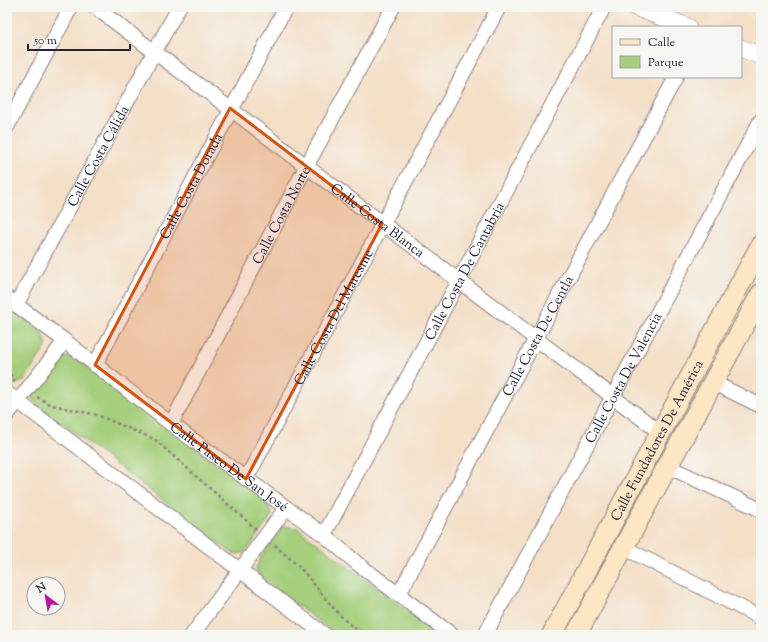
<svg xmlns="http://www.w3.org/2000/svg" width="768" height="642" viewBox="0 0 768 642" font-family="'Sorts Mill Goudy',serif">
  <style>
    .green { fill: #a5cf7b; stroke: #64785b }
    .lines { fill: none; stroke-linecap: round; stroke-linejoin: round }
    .minor-casing { stroke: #8b8081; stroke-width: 16 }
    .tertiary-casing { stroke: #8b8081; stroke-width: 18 }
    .secondary-casing { stroke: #8b8081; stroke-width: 22 }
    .path { stroke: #8b8081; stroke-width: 2.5; stroke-dasharray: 3 3; stroke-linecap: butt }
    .minor { stroke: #fff; stroke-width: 14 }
    .tertiary { stroke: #fff; stroke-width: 17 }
    .secondary { stroke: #fce6c4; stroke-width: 20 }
    .marked { fill: #d45411; fill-opacity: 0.2; stroke: #d45411; stroke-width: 3; stroke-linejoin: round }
    .labels { text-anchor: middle; stroke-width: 3; stroke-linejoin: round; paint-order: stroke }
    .street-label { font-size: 14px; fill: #22223b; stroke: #f6f6f2 }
  </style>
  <rect width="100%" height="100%" fill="#f6f6f2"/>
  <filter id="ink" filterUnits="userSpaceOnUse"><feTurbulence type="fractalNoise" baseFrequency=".025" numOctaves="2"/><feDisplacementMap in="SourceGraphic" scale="8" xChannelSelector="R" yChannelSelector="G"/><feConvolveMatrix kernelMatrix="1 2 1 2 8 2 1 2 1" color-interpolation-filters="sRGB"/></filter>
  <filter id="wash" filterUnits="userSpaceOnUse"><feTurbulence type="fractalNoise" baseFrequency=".012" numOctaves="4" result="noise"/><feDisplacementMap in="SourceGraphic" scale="16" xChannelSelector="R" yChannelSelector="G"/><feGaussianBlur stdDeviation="0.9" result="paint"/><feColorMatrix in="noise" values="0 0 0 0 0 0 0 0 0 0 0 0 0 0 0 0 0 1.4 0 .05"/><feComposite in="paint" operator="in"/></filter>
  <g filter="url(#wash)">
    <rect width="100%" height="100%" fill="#f4dfc7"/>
    <g class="green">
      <path d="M7,306L42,332L47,345L24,381L11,386L7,384Z"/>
      <path d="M74,357L259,495L269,507L272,515L247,550L243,553L233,554L38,405L32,398L35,391L60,358Z"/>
      <path d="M284,526L297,528L439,635H337L261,578L256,569L260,558Z"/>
    </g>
  </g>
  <g filter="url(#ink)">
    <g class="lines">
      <g class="minor-casing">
        <g id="minor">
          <path id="s1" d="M95,7L661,433"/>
          <path d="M7,127L71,7"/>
          <path id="s2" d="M7,298L65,341L171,424L324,535L358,564L452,635"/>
          <path id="s3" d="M16,305L179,7"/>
          <path id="s4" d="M95,365L286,7"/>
          <path d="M714,383L761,406"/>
          <path d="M7,393L325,635"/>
          <path d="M7,415L65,341"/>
          <path id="s5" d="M171,424L306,167L393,7"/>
          <path d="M667,466L761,510"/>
          <path id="s6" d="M246,479L499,7"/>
          <path id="s7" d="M324,535L604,7"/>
          <path d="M623,547L761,618"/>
          <path id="s8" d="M399,594L676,77"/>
          <path d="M192,635L286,508"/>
          <path id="s9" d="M485,635L761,120"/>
        </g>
      </g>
      <g class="tertiary-casing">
        <g id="tertiary">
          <path d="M635,7L688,27"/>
          <path d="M741,48L761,56"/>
        </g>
      </g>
      <g class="secondary-casing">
        <g id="secondary">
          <path id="s10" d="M552,635L761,245"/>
          <path d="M576,635L761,294"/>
        </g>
      </g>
      <g class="path">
        <path d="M7,369L15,382"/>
        <path d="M37,397L52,405L97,415L154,439L256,529"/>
        <path d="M275,545C283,553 292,560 300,568C320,588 340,624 367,635"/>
      </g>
      <use href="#minor" class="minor"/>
      <use href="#tertiary" class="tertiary"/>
      <use href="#secondary" class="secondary"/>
    </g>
  </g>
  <path class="marked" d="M230,108L382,224L246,479L95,365Z"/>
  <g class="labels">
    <g class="street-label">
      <text dy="5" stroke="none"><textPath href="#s3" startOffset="170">Calle Costa Cálida</textPath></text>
      <text dy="5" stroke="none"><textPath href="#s4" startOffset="203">Calle Costa Dorada</textPath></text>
      <text dy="5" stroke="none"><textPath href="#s5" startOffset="236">Calle Costa Norte</textPath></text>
      <text dy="5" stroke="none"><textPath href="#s1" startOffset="354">Calle Costa Blanca</textPath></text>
      <text dy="5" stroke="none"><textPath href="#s7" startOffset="299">Calle Costa De Cantabria</textPath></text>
      <text dy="5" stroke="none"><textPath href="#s6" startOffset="184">Calle Costa Del Maresme</textPath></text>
      <text dy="5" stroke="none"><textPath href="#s8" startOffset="293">Calle Costa De Centla</textPath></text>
      <text dy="5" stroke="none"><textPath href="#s9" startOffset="292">Calle Costa De Valencia</textPath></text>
      <text dy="5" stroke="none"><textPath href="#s10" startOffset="221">Calle Fundadores De América</textPath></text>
      <text dy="5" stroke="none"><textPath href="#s2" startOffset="279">Calle Paseo De San José</textPath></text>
    </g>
  </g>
  <rect width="768" height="642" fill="none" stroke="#f6f6f2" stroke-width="24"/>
  <rect x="612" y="26" width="130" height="52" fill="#f6f6f2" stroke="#a1a1a9"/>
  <rect x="620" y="39" width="20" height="6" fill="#fce6c4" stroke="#a1a1a9"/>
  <text x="648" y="46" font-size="12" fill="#22223b">Calle</text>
  <rect x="620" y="56" width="20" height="12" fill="#a5cf7b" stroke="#a1a1a9"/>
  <text x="648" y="66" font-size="12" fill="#22223b">Parque</text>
  <g transform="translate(46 596) rotate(329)"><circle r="19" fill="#f6f6f2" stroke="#a1a1a9"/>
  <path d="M0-3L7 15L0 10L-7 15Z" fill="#b5179e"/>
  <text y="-6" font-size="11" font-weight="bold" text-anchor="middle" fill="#22223b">N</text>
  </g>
  <path d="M28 44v6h102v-6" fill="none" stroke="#22223b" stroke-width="2"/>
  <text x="34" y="44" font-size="12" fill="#22223b" stroke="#f6f6f2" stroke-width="3" paint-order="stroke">50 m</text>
</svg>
